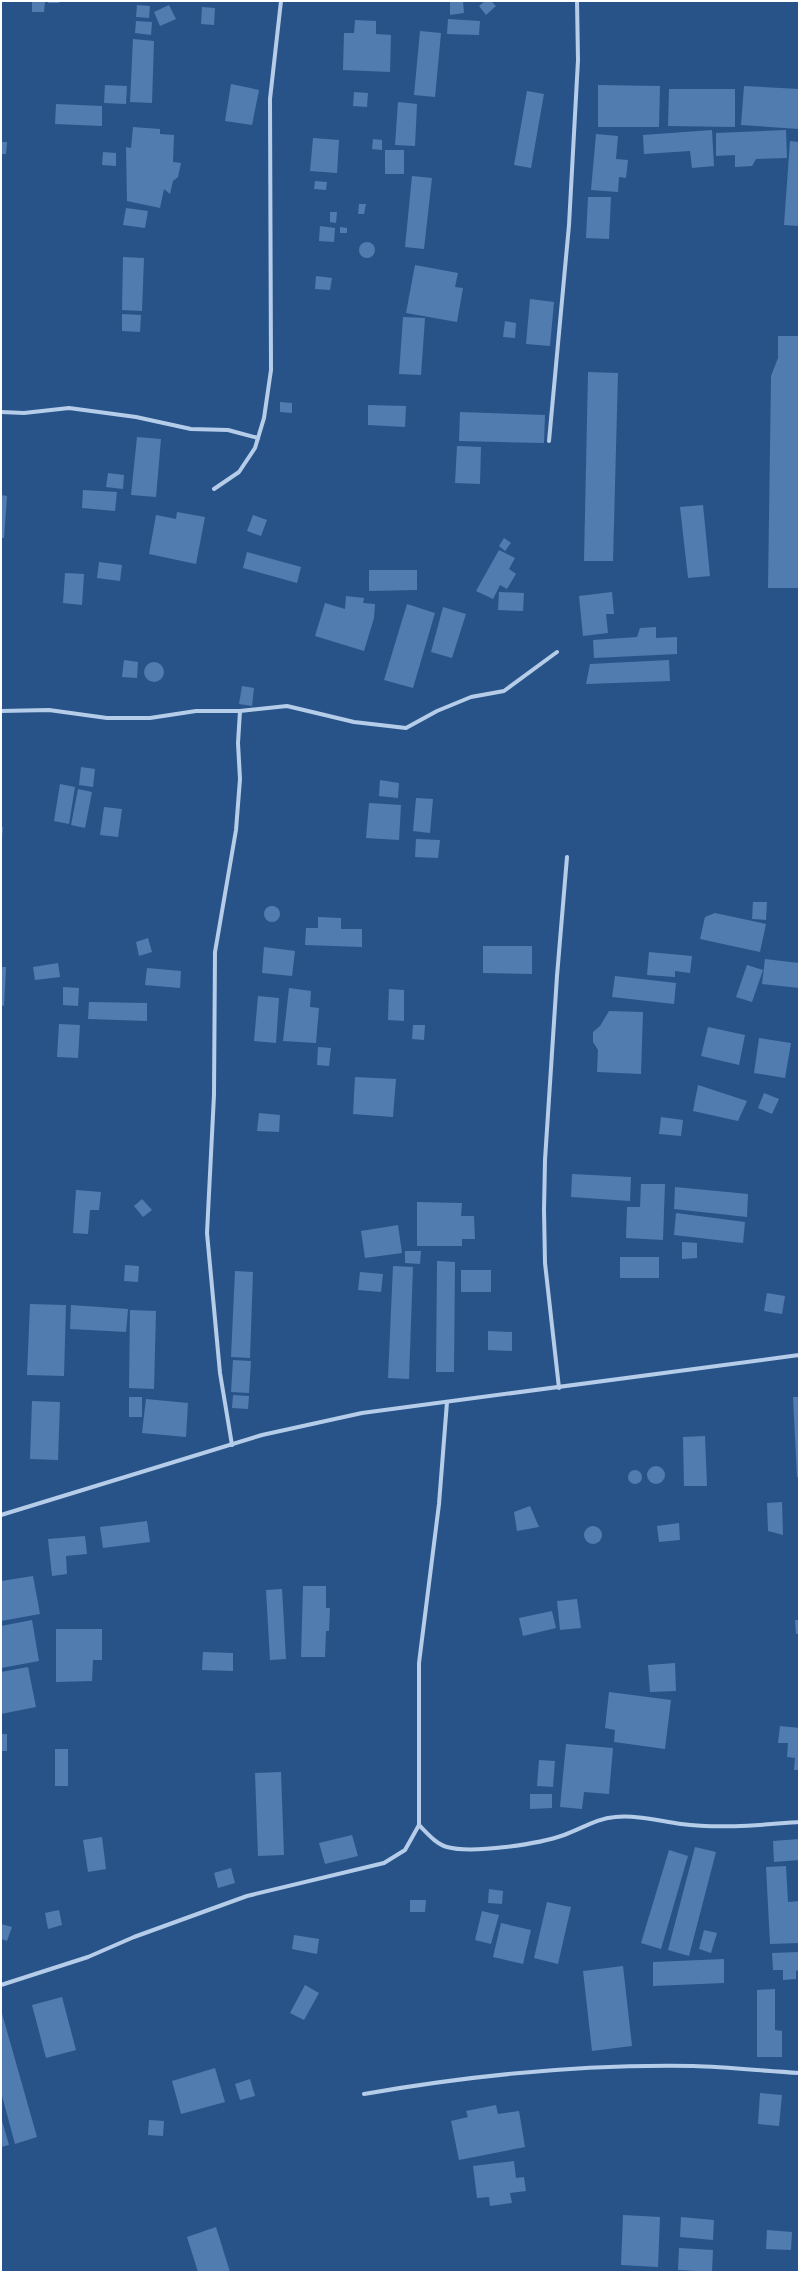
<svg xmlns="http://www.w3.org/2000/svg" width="800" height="2273" viewBox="0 0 800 2273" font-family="Montserrat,sans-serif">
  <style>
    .building { fill: #517cb0 }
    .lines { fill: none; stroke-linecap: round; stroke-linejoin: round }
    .street { stroke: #b5cde9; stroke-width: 4 }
  </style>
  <rect width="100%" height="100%" fill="#285389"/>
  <g class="building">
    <path d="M32,1H45L44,12H32Z"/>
    <path d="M48,1H60L59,3H48Z"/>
    <path d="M450,1H463L464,13L450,15Z"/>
    <path d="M485,1H491L496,6L486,15L479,6Z"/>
    <path d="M137,5L150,6L149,18L136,17Z"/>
    <path d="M169,5L176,19L160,26L154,12Z"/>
    <path d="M202,7L215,8L214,25L201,24Z"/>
    <path d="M448,19L480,21L479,35L447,34Z"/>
    <path d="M355,20L376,21V34L391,35L390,72L343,70L344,33H354Z"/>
    <path d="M136,21L152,22L151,35L135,33Z"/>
    <path d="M420,31L441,33L435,97L414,95Z"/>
    <path d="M133,39L154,41L152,103L130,102Z"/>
    <path d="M231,84L259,90L252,125L225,121Z"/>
    <path d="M105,85L127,86L126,104L104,103Z"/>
    <path d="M598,85L660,86L659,127H598Z"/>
    <path d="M744,86L799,89V129L741,125Z"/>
    <path d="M669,89H735V127L668,126Z"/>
    <path d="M527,91L544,94L531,168L514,165Z"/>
    <path d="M354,92L368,93L367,107L353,106Z"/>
    <path d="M398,102L417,104L415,146L395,145Z"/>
    <path d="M56,104L102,106V126L55,124Z"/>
    <path d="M133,127L160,129V134L174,135L173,162L181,163L178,177L173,181L170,194L164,189L160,208L127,201L126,147L131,148Z"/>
    <path d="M712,130L714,166L692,168L690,151L644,154L643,135Z"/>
    <path d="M786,130L787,158L756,159L752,166L735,167V155L716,156V133Z"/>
    <path d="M596,134L618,136L616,159L628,160L626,178L619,177L618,192L591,190Z"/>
    <path d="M313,138L339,140L337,173L310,171Z"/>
    <path d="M373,139L382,140V150L372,149Z"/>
    <path d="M790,141L799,142V226L784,225Z"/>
    <path d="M1,142H7L6,154H1Z"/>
    <rect x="385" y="150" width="19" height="24"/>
    <path d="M103,152L116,153V166L102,165Z"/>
    <path d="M412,176L432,178L424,249L405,247Z"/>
    <path d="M315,181L327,182L326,190L314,189Z"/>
    <path d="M588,197H611L609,239L586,238Z"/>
    <path d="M359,204H366L364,214H358Z"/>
    <path d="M126,208L148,211L145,228L123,225Z"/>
    <path d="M330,212H337L336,223L330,222Z"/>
    <path d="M320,226L335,228L334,242L319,241Z"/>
    <path d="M340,227L347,228V233H340Z"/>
    <circle cx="367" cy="250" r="8"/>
    <path d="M123,257L144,258L142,311L122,310Z"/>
    <path d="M415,265L458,273L455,287L463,288L457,322L406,313Z"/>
    <path d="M316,276L332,278L330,290L315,289Z"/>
    <path d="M530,299L554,302L550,346L526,344Z"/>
    <path d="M122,314L141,315L140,332L122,331Z"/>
    <path d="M403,317L425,318L421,375L399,374Z"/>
    <path d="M505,321L516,323L515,338L503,337Z"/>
    <path d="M778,336H799V588H768L771,376L778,358Z"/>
    <path d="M588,372L618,373L613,561H584Z"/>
    <path d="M280,402L292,403V413L280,412Z"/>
    <path d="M368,405L406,406L405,427L368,425Z"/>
    <path d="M460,412L545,415L544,443L459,441Z"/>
    <path d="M137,437L161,439L156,497L131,495Z"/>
    <path d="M457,446L481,447L480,484L455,483Z"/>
    <path d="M108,473L124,475L123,489L106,487Z"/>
    <path d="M83,490L117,492L115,511L82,508Z"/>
    <path d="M1,495L7,496L4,538H1Z"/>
    <path d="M703,505L710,576L688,578L680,507Z"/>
    <path d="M177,512L205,517L196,564L149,554L156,515L176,519Z"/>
    <path d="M253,515L267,520L261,536L247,531Z"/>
    <path d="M504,538L511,543L505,551L499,546Z"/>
    <path d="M499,550L515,558L509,569L516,574L507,589L500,585L493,599L476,591Z"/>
    <path d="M247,552L301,567L297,583L243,568Z"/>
    <path d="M99,562L122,565L120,581L97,578Z"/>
    <path d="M369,570H417V590L369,591Z"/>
    <path d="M65,573L84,574L82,605L63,603Z"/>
    <path d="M499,592L524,593L523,611L498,610Z"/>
    <path d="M612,592L614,614H606L608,633L583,636L579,596Z"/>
    <path d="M346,596L364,598L363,603L375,604L374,618L364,651L315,636L325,603L345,609Z"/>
    <path d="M407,604L435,613L413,688L384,680Z"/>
    <path d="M443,607L466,614L452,658L431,652Z"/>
    <path d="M656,627V638L677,637V654L594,658L593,640L637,637L640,628Z"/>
    <path d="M124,660L138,662L137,678L122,677Z"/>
    <path d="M669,660L670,681L586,684L590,664Z"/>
    <circle cx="154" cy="672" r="10"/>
    <path d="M242,686L254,688L252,706L239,704Z"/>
    <path d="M81,767L95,769L93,787L79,785Z"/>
    <path d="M380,780L399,783L398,798L379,796Z"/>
    <path d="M60,784L75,787L69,824L54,821Z"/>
    <path d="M78,789L92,792L85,828L71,825Z"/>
    <path d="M416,798L433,799L430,833L413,831Z"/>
    <path d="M369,803L401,805L399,840L366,838Z"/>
    <path d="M104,807L122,809L118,837L100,835Z"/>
    <path d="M1,827H3L2,840H1Z"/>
    <path d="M416,839L440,840L438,858L415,857Z"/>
    <path d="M753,902H767L766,920L752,919Z"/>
    <circle cx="272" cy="914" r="8"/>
    <path d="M715,913L766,924L760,952L700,939L705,917Z"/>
    <path d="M318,917L341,918V929H362V947L305,945L306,928H318Z"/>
    <path d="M148,938L152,952L139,956L136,942Z"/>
    <path d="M483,946H532V974L483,973Z"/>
    <path d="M264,947L295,951L292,976L262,973Z"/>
    <path d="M649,952L692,956L690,973L675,971V977L647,975Z"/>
    <path d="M765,959L799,963V988L762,984Z"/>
    <path d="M58,963L60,977L35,980L33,967Z"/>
    <path d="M747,965L763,970L752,1002L736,997Z"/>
    <path d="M1,967H6L4,1006L1,1005Z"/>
    <path d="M147,968L181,971L180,988L145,985Z"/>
    <path d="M615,976L676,983L674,1004L612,997Z"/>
    <path d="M63,987L79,988L78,1006L63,1005Z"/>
    <path d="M289,988L311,991L310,1007L319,1008L316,1043L283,1041Z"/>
    <path d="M389,989L404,990V1021L388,1020Z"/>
    <path d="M258,996L279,998L276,1043L254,1041Z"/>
    <path d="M89,1002L147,1003V1021L88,1019Z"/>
    <path d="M609,1011L643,1012L641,1074L597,1072L598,1050L593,1042V1032L600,1026Z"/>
    <path d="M59,1024L80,1025L78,1058L57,1057Z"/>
    <path d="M413,1025H425L424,1040L412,1039Z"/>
    <path d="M708,1027L745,1035L739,1065L701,1056Z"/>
    <path d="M759,1038L791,1043L785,1078L754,1073Z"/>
    <path d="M318,1047L331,1048L329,1066L317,1065Z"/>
    <path d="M355,1077L396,1079L393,1117L353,1114Z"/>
    <path d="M698,1085L747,1101L738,1121L693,1111Z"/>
    <path d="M764,1093L779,1099L772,1114L758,1108Z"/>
    <path d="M259,1113L280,1115L279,1132L257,1131Z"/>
    <path d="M661,1117L683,1120L681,1136L659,1134Z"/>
    <path d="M572,1174L631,1177L630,1201L571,1197Z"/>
    <path d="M641,1184H665L663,1240L626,1238L627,1207H640Z"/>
    <path d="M675,1187L748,1194L747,1217L674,1209Z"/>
    <path d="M76,1190L101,1192L99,1210H90L88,1234L73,1233Z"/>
    <path d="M142,1199L152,1210L143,1217L134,1206Z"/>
    <path d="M417,1202L462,1203L461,1216H474L475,1239H462V1246H417Z"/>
    <path d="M676,1213L745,1222L743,1243L674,1235Z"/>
    <path d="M398,1225L402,1253L365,1258L361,1231Z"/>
    <path d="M682,1242L697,1243V1258L682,1259Z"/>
    <path d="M405,1251H421L420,1264L405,1263Z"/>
    <rect x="620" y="1257" width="39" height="21"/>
    <path d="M437,1261L455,1262L454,1372H436Z"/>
    <path d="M125,1265L139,1266L138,1282L124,1281Z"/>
    <path d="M393,1266L413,1267L409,1379L388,1378Z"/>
    <rect x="461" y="1270" width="30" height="22"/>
    <path d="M235,1271L253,1272L250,1358L231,1357Z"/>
    <path d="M360,1272L383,1274L381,1292L358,1290Z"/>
    <path d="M767,1293L785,1296L782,1314L764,1311Z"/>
    <path d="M30,1304L66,1305L64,1376L27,1375Z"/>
    <path d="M71,1305L128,1309L126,1332L70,1329Z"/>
    <path d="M130,1310L156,1311L154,1389L129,1388Z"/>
    <path d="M488,1331L512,1332V1351L488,1350Z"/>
    <path d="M233,1360L251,1361L249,1393L231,1392Z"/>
    <path d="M233,1395L249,1396L248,1409L232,1408Z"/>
    <rect x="129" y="1397" width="13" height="20"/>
    <path d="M793,1397H799V1478L797,1477Z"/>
    <path d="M146,1399L188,1403L186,1437L142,1433Z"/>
    <path d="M32,1401L60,1402L58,1460L30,1459Z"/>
    <path d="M705,1436L707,1486H684L683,1437Z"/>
    <circle cx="656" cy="1475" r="9"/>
    <circle cx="635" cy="1477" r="7"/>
    <path d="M782,1502L783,1535L768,1531L767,1503Z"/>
    <path d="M530,1506L539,1527L517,1531L514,1512Z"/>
    <path d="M147,1521L150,1542L103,1548L100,1527Z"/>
    <path d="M679,1523L680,1540L659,1542L657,1526Z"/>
    <circle cx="593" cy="1535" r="9"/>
    <path d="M85,1536L87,1554L66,1556L67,1574L52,1576L48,1539Z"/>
    <path d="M33,1576L40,1614L1,1621V1581Z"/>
    <path d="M303,1586H326V1608H330L329,1631H326L325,1657H301Z"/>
    <path d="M282,1589L286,1659L270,1660L266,1590Z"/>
    <path d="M577,1599L581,1628L560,1630L557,1601Z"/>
    <path d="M552,1611L556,1628L523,1636L519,1618Z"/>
    <path d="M32,1620L39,1661L1,1668V1626Z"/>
    <path d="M795,1620H799V1634H796Z"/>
    <path d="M56,1629H102V1660H93L92,1681L56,1682Z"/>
    <path d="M203,1652L233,1653V1671L202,1670Z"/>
    <path d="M675,1663L676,1691L650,1692L648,1665Z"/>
    <path d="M28,1667L36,1707L1,1714V1672Z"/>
    <path d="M609,1692L671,1700L665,1749L614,1742L615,1730L605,1728Z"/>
    <path d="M780,1726L799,1728V1770H794L795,1758L787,1757L788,1743H778Z"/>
    <rect x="1" y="1734" width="6" height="17"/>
    <path d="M566,1744L613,1748L609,1794L584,1792L582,1809L560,1807Z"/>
    <rect x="55" y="1749" width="13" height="37"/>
    <path d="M539,1760L555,1761L553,1787L537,1786Z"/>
    <path d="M281,1772L284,1855L258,1856L255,1773Z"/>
    <path d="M530,1794H552V1808L530,1809Z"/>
    <path d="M352,1835L358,1856L325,1864L319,1843Z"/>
    <path d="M102,1837L106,1869L88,1872L83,1840Z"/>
    <path d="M799,1839V1860L774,1862L773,1841Z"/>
    <path d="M695,1847L716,1852L689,1956L668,1950Z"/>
    <path d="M669,1850L688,1856L661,1949L641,1943Z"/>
    <path d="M786,1866L788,1902L799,1901V1943L770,1944L766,1867Z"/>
    <path d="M231,1868L235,1883L218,1888L214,1873Z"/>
    <path d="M489,1889L503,1891L502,1904L488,1903Z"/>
    <path d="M410,1900H426L425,1912H410Z"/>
    <path d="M547,1902L571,1907L558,1964L534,1958Z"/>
    <path d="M59,1910L62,1925L48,1929L45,1913Z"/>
    <path d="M482,1911L499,1915L491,1944L475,1940Z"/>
    <path d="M501,1923L531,1930L523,1964L493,1957Z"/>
    <path d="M1,1924L12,1927L7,1941L1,1939Z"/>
    <path d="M704,1930L717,1933L711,1953L699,1949Z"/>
    <path d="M294,1935L319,1939L317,1954L292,1949Z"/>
    <path d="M799,1952V1970L796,1971V1979L783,1980V1970H773L772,1953Z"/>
    <path d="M724,1959V1983L653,1986V1962Z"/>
    <path d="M623,1966L632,2046L592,2051L583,1971Z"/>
    <path d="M305,1985L319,1993L304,2020L290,2013Z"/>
    <path d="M775,1989V2030L782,2031V2057H757V1990Z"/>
    <path d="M62,1997L76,2050L46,2058L32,2005Z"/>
    <path d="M1,2010L37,2137L15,2144L1,2092Z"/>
    <path d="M215,2068L225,2102L181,2114L172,2081Z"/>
    <path d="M250,2079L255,2096L240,2100L235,2084Z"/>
    <path d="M760,2093L782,2095L779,2126L758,2124Z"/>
    <path d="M496,2105L498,2114L519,2111L525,2147L459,2160L451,2121L468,2117L466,2111Z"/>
    <path d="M1,2117L9,2145L1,2147Z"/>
    <path d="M149,2120L164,2121L163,2136L148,2135Z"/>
    <path d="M514,2161L516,2178L524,2177L526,2191L510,2193L512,2203L490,2206L489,2197L477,2198L473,2166Z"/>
    <path d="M623,2215L660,2217L658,2267L621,2265Z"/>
    <path d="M681,2217L714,2220L713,2240L680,2237Z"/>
    <path d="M216,2227L230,2272H198L187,2237Z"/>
    <path d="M767,2230L792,2232L791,2250L766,2249Z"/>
    <path d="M679,2248L713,2250L712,2272L678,2270Z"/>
  </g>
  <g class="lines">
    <g class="street">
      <path d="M1,412L24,413L69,408L136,417L191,429L228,430L258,438"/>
      <path d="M549,441L569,225L578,60L577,1"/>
      <path d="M214,489L239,472L255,448L264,418L271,370L270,99L281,1"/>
      <path d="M1,711L49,710L107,718H150L196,711H240"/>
      <path d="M559,1388L545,1263L544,1210L545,1160L557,976L567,857"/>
      <path d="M232,1445L220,1373L207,1233L214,1095L215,952L236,830L240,779L238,743L240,711L287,706L354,722L406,728L437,711L471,697L504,691L557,652"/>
      <path d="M1,1515L262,1435L362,1413L799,1355"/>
      <path d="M419,1825C427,1833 436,1844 447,1847C472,1854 539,1844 564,1835C581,1829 597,1818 615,1817C638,1815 659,1821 681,1824C720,1829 760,1825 799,1822"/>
      <path d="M1,1985L88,1957L134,1937L247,1896L384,1863L405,1850L419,1825V1663L439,1504L447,1402"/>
      <path d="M364,2094C473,2075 583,2064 693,2066C728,2067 764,2071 799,2073"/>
    </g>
  </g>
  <rect width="800" height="2273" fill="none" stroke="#ffffff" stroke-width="4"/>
</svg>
